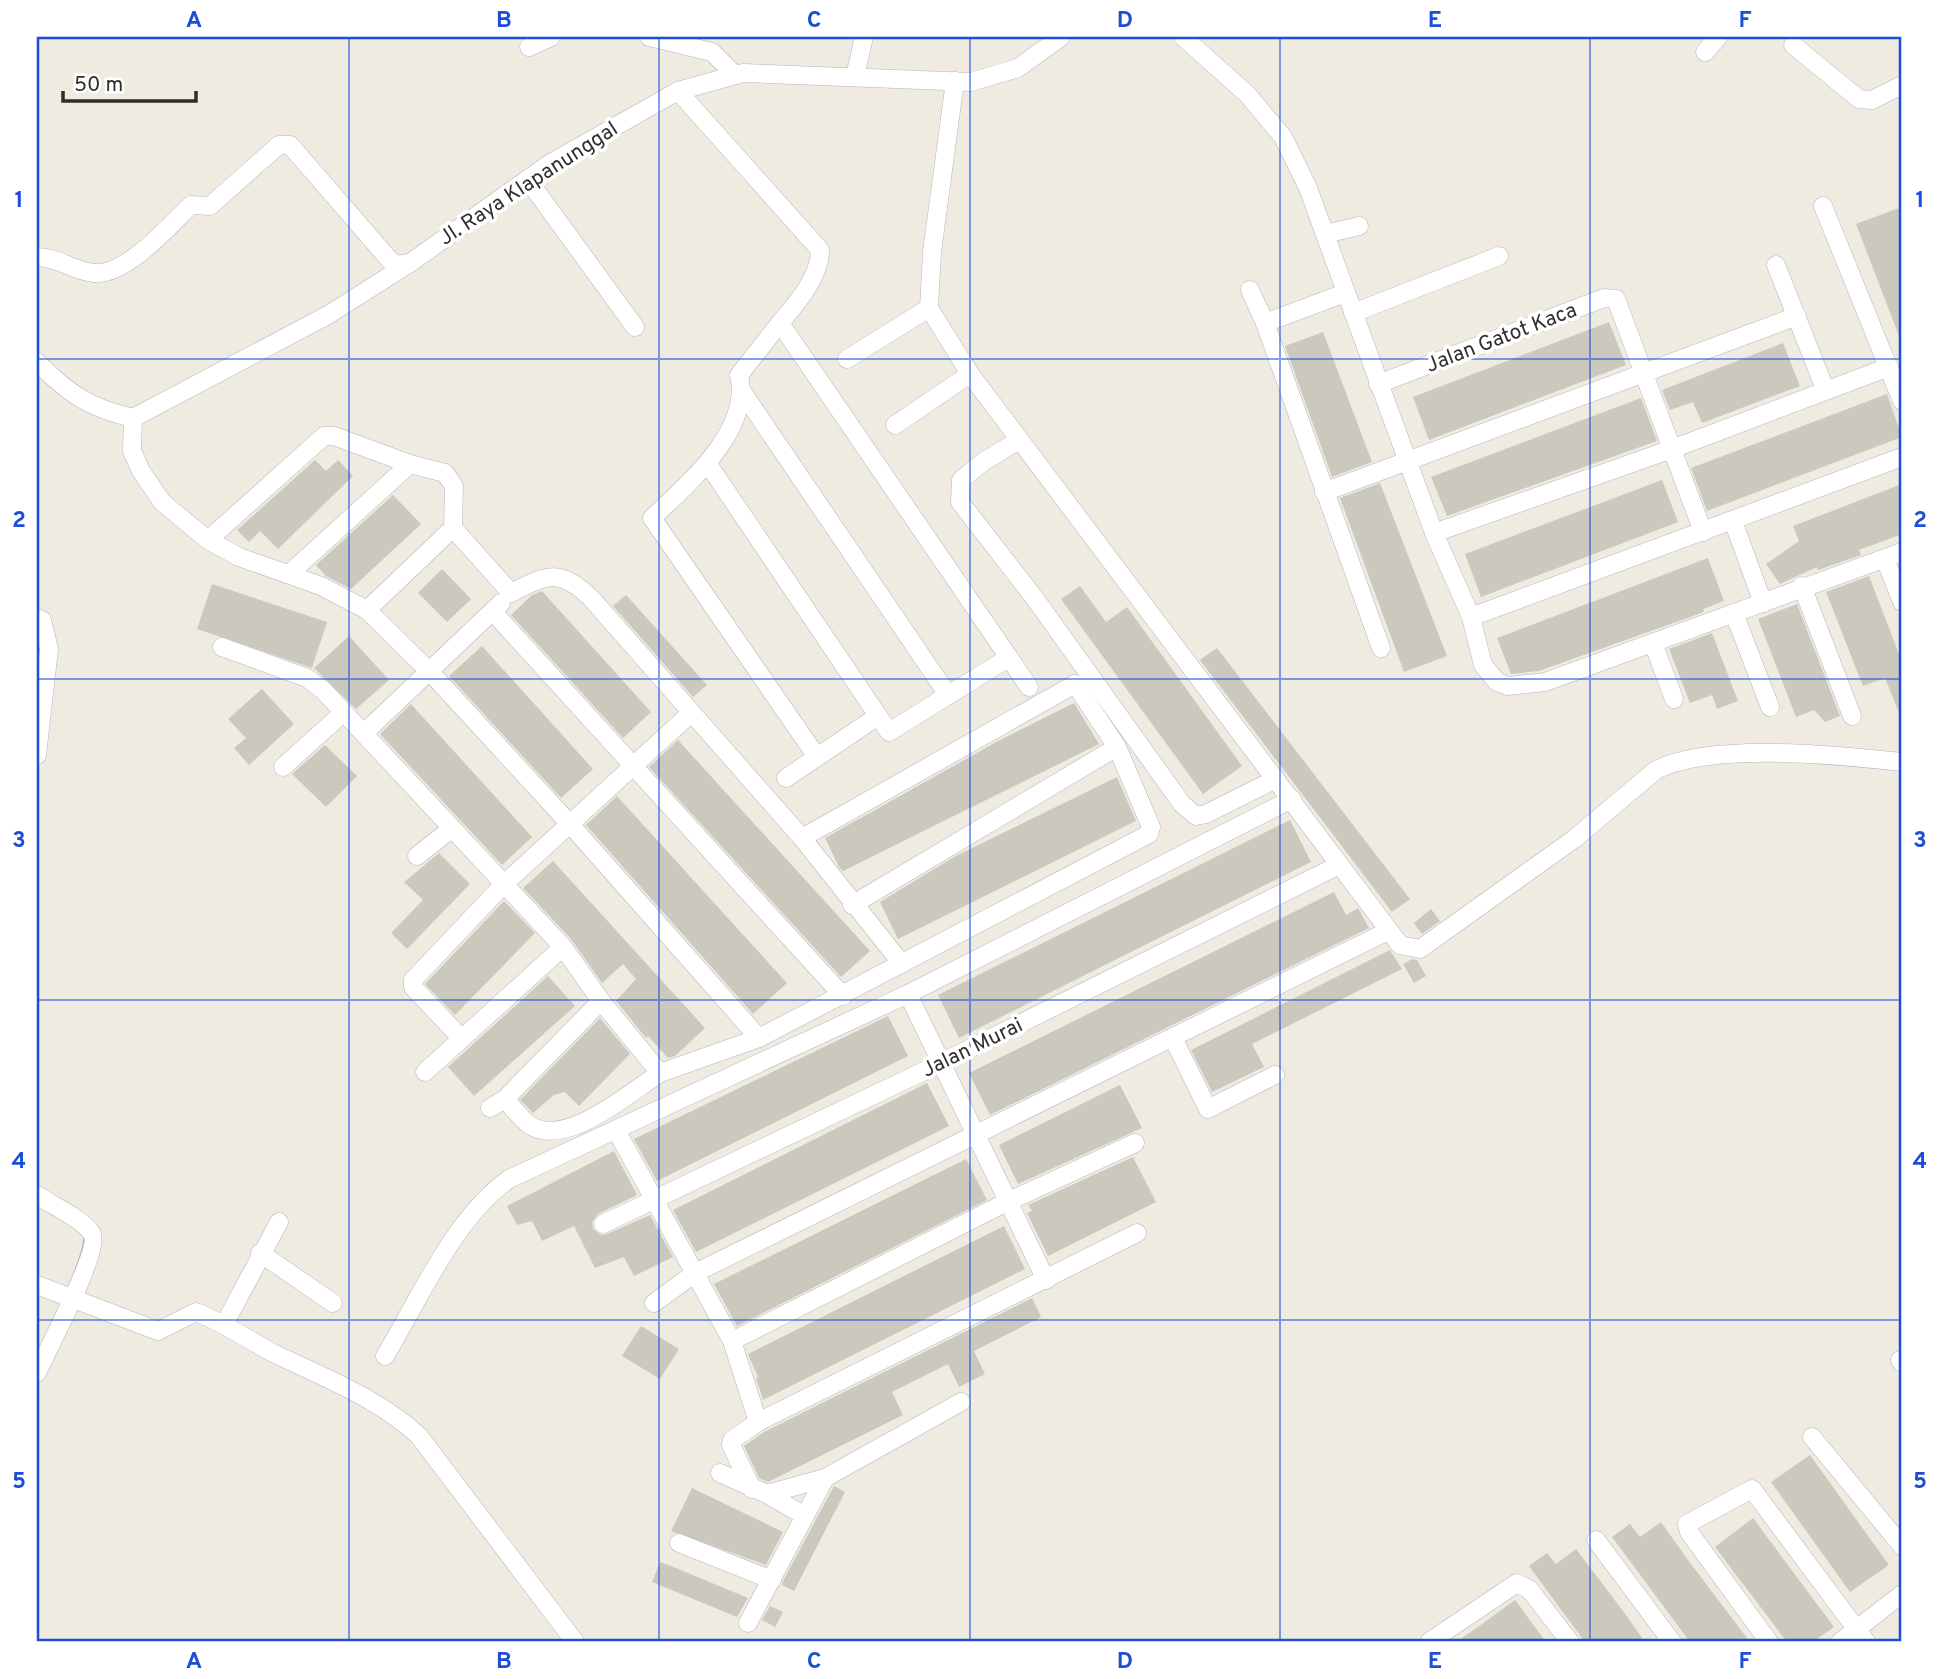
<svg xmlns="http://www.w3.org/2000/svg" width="1939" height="1679" viewBox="0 0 1939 1679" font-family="Overpass,sans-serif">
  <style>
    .building { fill: #cbc9be }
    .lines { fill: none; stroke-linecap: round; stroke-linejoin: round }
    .minor-casing { stroke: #b4b4c1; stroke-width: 19 }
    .minor { stroke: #fff; stroke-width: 18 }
    .grid { fill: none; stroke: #1d4ed8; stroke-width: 2; stroke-opacity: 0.55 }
    .labels { text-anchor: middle; stroke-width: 7; stroke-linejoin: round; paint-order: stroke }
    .street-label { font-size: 21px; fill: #2e2e2e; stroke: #fff }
    .neatline { fill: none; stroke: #1d4ed8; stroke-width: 2.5 }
    .grid-label { font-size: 23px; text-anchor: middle; font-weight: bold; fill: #1d4ed8 }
  </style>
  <rect width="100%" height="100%" fill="#efebe0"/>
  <g class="building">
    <path d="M1899,208L1902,217L1901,341L1856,224Z"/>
    <path d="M1609,322L1626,365L1429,440L1413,397Z"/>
    <path d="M1323,332L1372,462L1332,477L1285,346Z"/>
    <path d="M1783,343L1800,386L1702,423L1693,402L1670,410L1662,390Z"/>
    <path d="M1887,394L1902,437L1707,511L1691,468Z"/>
    <path d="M1641,398L1657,441L1447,516L1431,477Z"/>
    <path d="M315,460L326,471L338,460L353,476L278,549L260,531L249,542L237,530Z"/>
    <path d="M1662,480L1678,522L1481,597L1465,554Z"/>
    <path d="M1380,483L1447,656L1404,672L1340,498Z"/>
    <path d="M1902,484V534L1859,550L1861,555L1818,570L1817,567L1780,584L1766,564L1799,541L1793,526Z"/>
    <path d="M393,495L421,524L351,589L326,576L316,565Z"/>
    <path d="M1708,558L1724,601L1703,609L1704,612L1539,671L1511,674L1497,638Z"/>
    <path d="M442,569L471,599L447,622L418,593Z"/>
    <path d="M1869,576L1902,662V720L1885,678L1863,686L1826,592Z"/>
    <path d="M212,584L327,622L312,668L197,629Z"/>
    <path d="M1080,586L1106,622L1127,607L1242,766L1203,794L1061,599Z"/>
    <path d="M542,591L651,712L623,738L511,615L532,595Z"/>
    <path d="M626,595L707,685L693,697L613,606Z"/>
    <path d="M1797,604L1840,716L1825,722L1814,710L1796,717L1758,619Z"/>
    <path d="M1712,633L1738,701L1717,709L1712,695L1690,703L1669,649Z"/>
    <path d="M349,636L389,680L356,709L314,668Z"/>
    <path d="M482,646L593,769L561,798L449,676Z"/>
    <path d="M1217,648L1410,899L1392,912L1200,660Z"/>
    <path d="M262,689L294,724L249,765L234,748L246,738L228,719Z"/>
    <path d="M1074,703L1099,744L843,871L839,867L825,838L998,741Z"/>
    <path d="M411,704L532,837L502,865L380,734Z"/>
    <path d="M678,740L870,951L841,977L649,767Z"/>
    <path d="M325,745L357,776L326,807L292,774Z"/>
    <path d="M1117,777L1136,821L898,939L880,902L954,857Z"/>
    <path d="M617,796L787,983L753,1014L586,825Z"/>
    <path d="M1290,820L1311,862L959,1038L938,995Z"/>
    <path d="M439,853L470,884L407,949L391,933L423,900L404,882Z"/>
    <path d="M553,861L705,1028L675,1056L668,1058L648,1036L646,1038L616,1001L636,979L623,964L602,983L571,939L523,888Z"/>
    <path d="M1334,892L1346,915L1358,908L1369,928L990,1115L969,1073Z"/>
    <path d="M504,901L535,933L455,1015L425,984Z"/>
    <path d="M1431,909L1440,921L1422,934L1414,923Z"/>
    <path d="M1390,950L1402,969L1252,1044L1264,1067L1212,1092L1191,1050Z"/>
    <path d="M1412,959L1417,960L1426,976L1414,983L1403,964Z"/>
    <path d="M548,976L575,1006L474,1096L448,1067Z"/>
    <path d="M888,1016L908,1056L657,1181L634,1139Z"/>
    <path d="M600,1018L630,1054L579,1106L565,1092L554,1095L533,1113L520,1100Z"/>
    <path d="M927,1083L949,1126L696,1252L673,1210Z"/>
    <path d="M1120,1085L1142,1128L1018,1184L999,1145Z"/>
    <path d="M614,1151L637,1195L598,1214L592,1222L593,1229L601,1235L607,1234L650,1215L673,1257L634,1276L624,1257L595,1268L574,1226L542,1241L532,1221L517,1225L507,1206Z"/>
    <path d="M1133,1157L1156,1202L1048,1256L1027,1213L1032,1211L1028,1205Z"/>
    <path d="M966,1159L987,1200L737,1326L714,1284Z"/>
    <path d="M1004,1226L1025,1269L763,1400L756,1378L758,1377L748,1354Z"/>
    <path d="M1032,1298L1041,1317L974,1351L985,1374L959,1387L948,1364L892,1392L903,1415L768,1482L759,1478L744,1446L764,1432Z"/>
    <path d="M641,1326L679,1349L660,1379L622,1356Z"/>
    <path d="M1810,1455L1889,1565L1850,1592L1771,1482Z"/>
    <path d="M834,1486L845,1492L794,1591L782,1585L783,1581Z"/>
    <path d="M692,1488L783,1532L766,1565L671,1531Z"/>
    <path d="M1753,1518L1834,1627L1813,1642H1787L1715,1547Z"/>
    <path d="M1661,1522L1688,1560L1750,1642H1690L1612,1537L1630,1524L1640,1537Z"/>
    <path d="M1576,1549L1623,1611L1645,1642H1585L1529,1566L1547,1553L1556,1564Z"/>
    <path d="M660,1562L676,1568L748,1598L737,1617L652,1582Z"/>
    <path d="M1515,1600L1546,1642H1456L1478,1627Z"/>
    <path d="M770,1606L783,1612L775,1627L762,1620Z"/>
  </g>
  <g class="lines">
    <g class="minor-casing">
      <g id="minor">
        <path d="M649,37L712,52L734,74"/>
        <path d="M1183,37L1247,94L1283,137L1308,188L1434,533L1471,617L1483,665L1497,682L1508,686L1545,682L1902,552"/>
        <path d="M1793,45L1859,99L1872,100L1902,85"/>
        <path d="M529,47L551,37"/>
        <path d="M1705,52L1718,37"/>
        <path d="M855,76L864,37"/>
        <path d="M955,81L932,252L929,308L970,374L1400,945L1420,949L1574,839L1656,770C1712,742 1839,755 1902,762"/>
        <path d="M678,91L820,250C820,277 797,303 780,323L1029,687"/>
        <path d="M528,180L635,327"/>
        <path d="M1823,206L1902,401"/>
        <path d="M1325,234L1359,226"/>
        <path d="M37,257C58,257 73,271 94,273C126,276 169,226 191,205L210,206L279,145H290L394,265L410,263"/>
        <path d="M1776,265L1825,389"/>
        <path d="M1250,290L1265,323L1381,648"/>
        <path d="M1353,313L1499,256"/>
        <path d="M780,323L739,375C752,430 688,484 652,518L817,757"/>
        <path d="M1265,323L1345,293"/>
        <path d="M847,359L929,308"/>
        <path d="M37,362C69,394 89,408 133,418L328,315L410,263L549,164L678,91L743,73L971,82L1018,68L1061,37"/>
        <path d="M1378,384L1604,298L1616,299L1703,532"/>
        <path d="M743,393L948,695"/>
        <path d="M133,418L132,451L141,471L162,502L208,540L239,557L321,586L367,610L431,673L569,823L759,1038"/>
        <path d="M895,425L970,374"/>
        <path d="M1019,440L983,462L961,480L960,502L1036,600L1182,804L1196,816L1206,814L1276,779"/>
        <path d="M708,464L889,732L1008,658"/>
        <path d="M1324,492L1797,316"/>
        <path d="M1733,521L1763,603"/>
        <path d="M1434,533L1672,449L1889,367"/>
        <path d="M208,540L324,436H334L410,464L445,473L454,486L453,528L511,593C546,575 559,568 590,597L802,838L902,964"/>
        <path d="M1885,559L1902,602"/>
        <path d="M289,574L410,464"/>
        <path d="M1802,586L1852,716"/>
        <path d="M367,610L453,528"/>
        <path d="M493,612L843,996"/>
        <path d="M1734,613L1770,707"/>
        <path d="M1471,617L1902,457"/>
        <path d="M37,618L42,620L49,649L37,755"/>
        <path d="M1653,643L1674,699"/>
        <path d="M222,647L307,678L323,690L563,947L601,1001L660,1073L759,1038L1149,834L1151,827L1117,747L1075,684L802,838"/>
        <path d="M364,733L501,603"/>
        <path d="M283,767L344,712"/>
        <path d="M786,778L878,716"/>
        <path d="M417,856L451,829"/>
        <path d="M852,905L1117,747"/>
        <path d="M908,994L1046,1280"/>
        <path d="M460,1037L413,987V980L504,884L690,714"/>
        <path d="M1173,1038L1208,1109L1275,1075"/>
        <path d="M425,1072L563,947"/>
        <path d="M505,1099C512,1107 519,1116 527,1123C562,1152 629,1093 660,1073"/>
        <path d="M490,1108L505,1099L601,1001"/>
        <path d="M616,1130L732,1341L758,1422"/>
        <path d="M37,1195C53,1206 79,1217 91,1232C103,1247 46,1352 37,1373"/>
        <path d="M603,1224L941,1063L1339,865"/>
        <path d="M260,1253L333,1303"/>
        <path d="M37,1285L158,1331L196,1312C224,1323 247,1339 273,1353C323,1377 378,1398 419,1436L575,1642"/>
        <path d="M654,1303L695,1273L1388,931"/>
        <path d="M225,1323L279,1222"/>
        <path d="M732,1341L1007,1202L1135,1143"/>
        <path d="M385,1356C420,1298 454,1218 509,1179L908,994L1292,799"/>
        <path d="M1900,1360L1902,1363"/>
        <path d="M1812,1437L1902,1546"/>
        <path d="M720,1473L767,1494L805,1516"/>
        <path d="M752,1489L731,1445L732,1440L758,1422L1137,1233"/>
        <path d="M767,1494L825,1478"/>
        <path d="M1596,1540L1672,1642"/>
        <path d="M679,1543L772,1580"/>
        <path d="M748,1623L825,1478L961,1402"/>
        <path d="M1429,1642L1517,1583L1530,1590L1570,1642"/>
        <path d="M1769,1642L1689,1532L1687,1524L1752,1489L1866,1642"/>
        <path d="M1840,1642L1902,1594"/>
      </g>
    </g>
    <use href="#minor" class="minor"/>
  </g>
  <path class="grid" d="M349,37V1642M659,37V1642M970,37V1642M1280,37V1642M1590,37V1642M37,359H1902M37,679H1902M37,1000H1902M37,1320H1902"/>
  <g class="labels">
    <g class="street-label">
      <text transform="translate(528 183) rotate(-33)" y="7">Jl. Raya Klapanunggal</text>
      <text transform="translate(1501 337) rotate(-21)" y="7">Jalan Gatot Kaca</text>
      <text transform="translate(972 1047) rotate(-26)" y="7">Jalan Murai</text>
    </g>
  </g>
  <rect width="1939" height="1679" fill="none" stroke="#ffffff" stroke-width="77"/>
  <path d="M63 91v10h133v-10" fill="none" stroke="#2e2e2e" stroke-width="3.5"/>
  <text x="74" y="91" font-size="21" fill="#2e2e2e" stroke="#ffffff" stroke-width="5" paint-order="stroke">50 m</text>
  <rect x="38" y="38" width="1862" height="1602" class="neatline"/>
  <g class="grid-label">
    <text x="194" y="27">A</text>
    <text x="504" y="27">B</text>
    <text x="814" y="27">C</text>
    <text x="1125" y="27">D</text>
    <text x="1435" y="27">E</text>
    <text x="1745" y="27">F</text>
    <text x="19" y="207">1</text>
    <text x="1920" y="207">1</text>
    <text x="19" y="527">2</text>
    <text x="1920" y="527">2</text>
    <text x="19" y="847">3</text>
    <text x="1920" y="847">3</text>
    <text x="19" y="1168">4</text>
    <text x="1920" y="1168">4</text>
    <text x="19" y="1488">5</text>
    <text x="1920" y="1488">5</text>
    <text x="194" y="1668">A</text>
    <text x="504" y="1668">B</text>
    <text x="814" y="1668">C</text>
    <text x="1125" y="1668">D</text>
    <text x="1435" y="1668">E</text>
    <text x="1745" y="1668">F</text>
  </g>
</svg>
